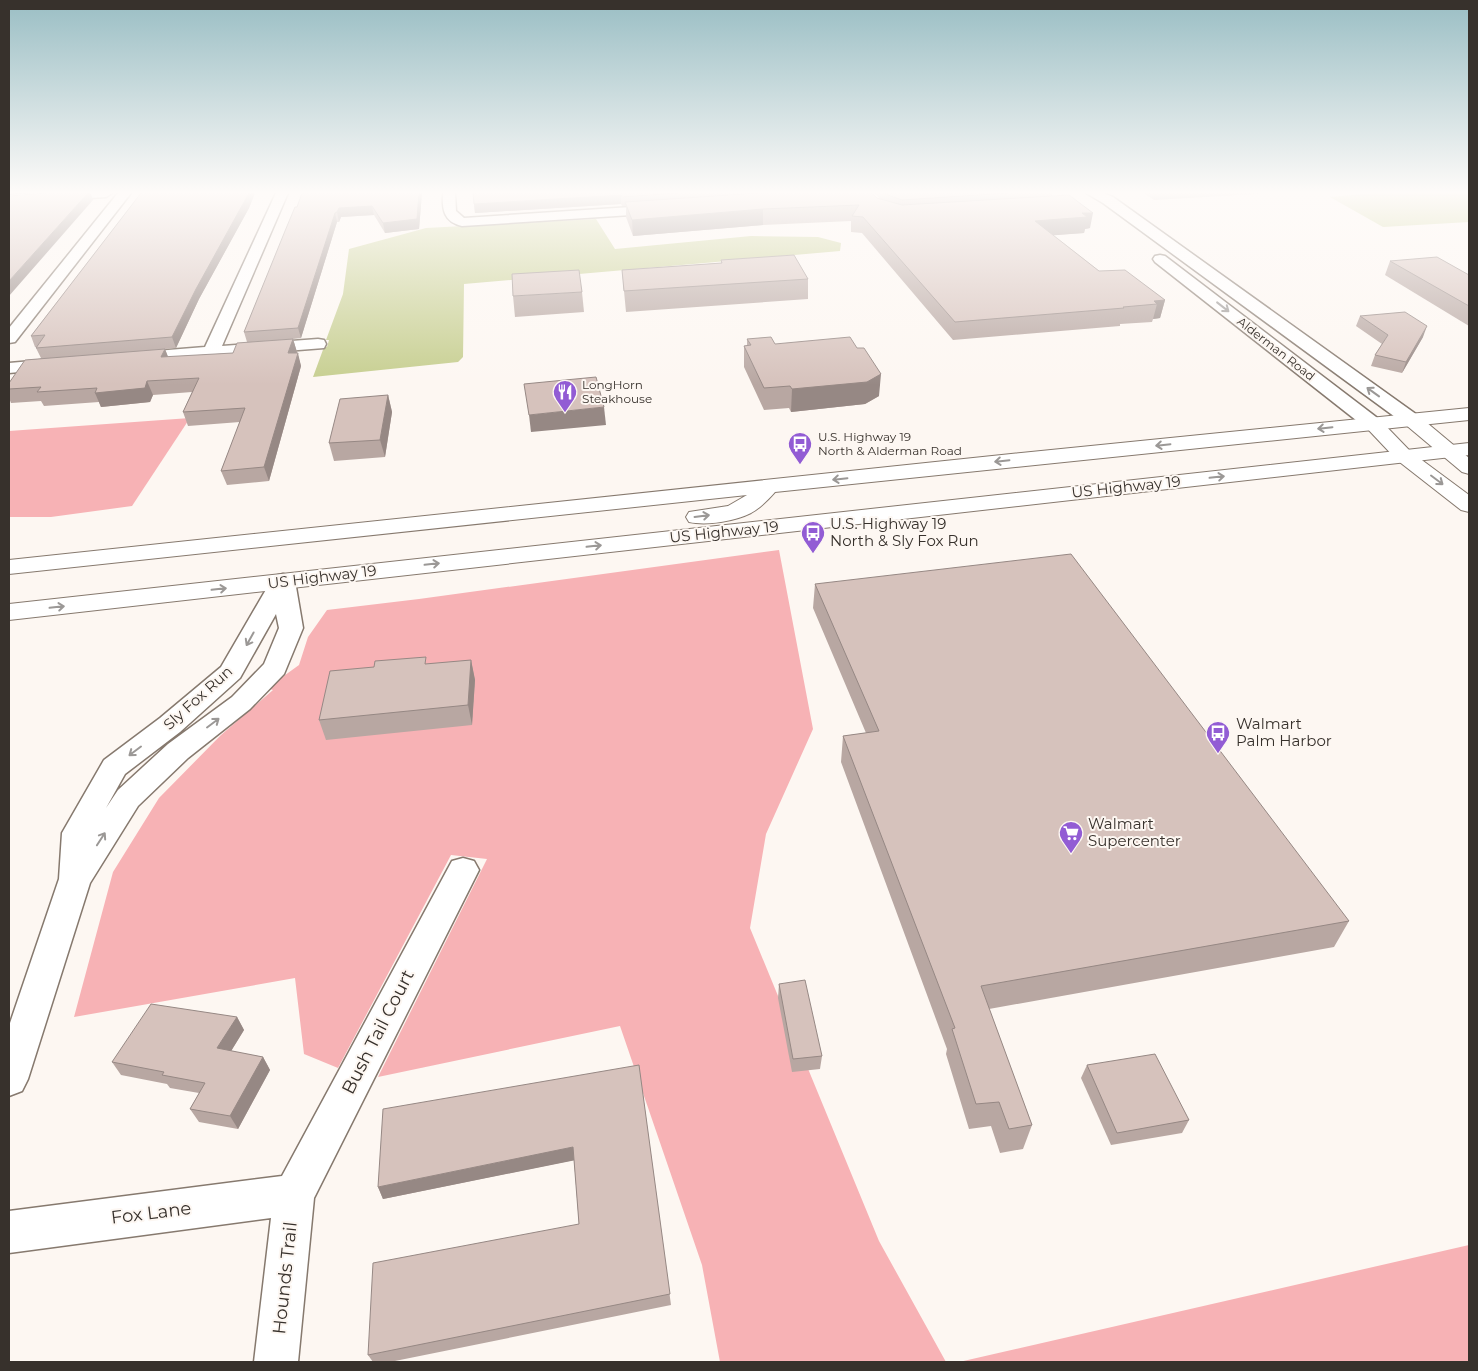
<svg xmlns="http://www.w3.org/2000/svg" width="1478" height="1371" viewBox="0 0 1478 1371" font-family="Montserrat,sans-serif">
  <style>
    .green { fill: #f7b2b5 }
    .water { fill: #c6ce8f }
    .lines { fill: none; stroke-linecap: round; stroke-linejoin: round }
    .minor-casing { stroke: #86796e; stroke-width: 3 }
    .major-casing { stroke: #86796e; stroke-width: 2 }
    .highway-casing { stroke: #86796e; stroke-width: 2 }
    .minor { fill: #fff; fill-rule: evenodd }
    .major { fill: #fff; fill-rule: evenodd }
    .highway { fill: #fff; fill-rule: evenodd }
    .wall { fill: #b8a7a2 }
    .shaded-wall { fill: #968884 }
    .building { fill: #d6c2bc; stroke: #968884 }
    .oneway { stroke: #9b9896 }
    .labels { text-anchor: middle; stroke-width: 4; stroke-linejoin: round; paint-order: stroke }
    .far-street-label { font-size: 12px; fill: #37312c; stroke: #fdf7f2 }
    .far-poi-label { font-size: 12px; fill: #37312c; stroke: #fdf7f2; text-anchor: start }
    .street-label { font-size: 15px; fill: #37312c; stroke: #fdf7f2 }
    .poi-label { font-size: 15px; fill: #37312c; stroke: #fdf7f2; text-anchor: start }
    .near-street-label { font-size: 18px; fill: #37312c; stroke: #fdf7f2 }
  </style>
  <rect width="100%" height="100%" fill="#fdf7f2"/>
  <g class="green">
    <path d="M190,418L132,506L51,517H9V431Z"/>
    <path d="M779,550L813,729L766,834L750,928L879,1241L946,1362H720L702,1265L620,1026L378,1077L487,859L451,855L338,1068L304,1054L295,978L74,1017L113,872L159,798L221,735L273,690L270,689L281,678L299,665L308,637L327,610L419,599Z"/>
    <path d="M1469,1245V1362H959Z"/>
  </g>
  <g class="water">
    <path d="M1374,193H1469V222L1383,227L1330,197Z"/>
    <path d="M596,219L615,249L751,236L818,237L841,243L840,251L464,284L463,357L458,362L313,377L324,347H327L329,340H326L343,294L349,249L426,228Z"/>
  </g>
  <g class="lines">
    <g class="minor-casing">
      <g id="minor">
        <path d="M39,193H112L106,197L9,203V195Z"/>
        <path d="M118,193H131L15,342L9,343V328Z"/>
        <path d="M276,193H288L222,346L318,339L324,340L326,344L324,348L131,363L125,362L122,358L125,354L131,353L205,347Z"/>
        <path d="M443,193H455L456,211L464,218L662,205L669,209L662,213L462,226C444,222 442,210 443,193Z"/>
        <path d="M1086,193H1103L1113,197L1420,417L1422,421L1420,425L1413,427L1406,425L1103,203Z"/>
        <path d="M1160,255L1165,256L1380,420L1383,424L1380,428L1373,430L1366,428L1155,262L1153,259L1155,256Z"/>
        <path d="M55,359L61,360L64,364L61,368L9,373V363Z"/>
        <path d="M283,574L291,576L295,581L303,628L284,674L250,709L188,758L138,806L90,883L28,1079L22,1091L9,1096V1026L59,879L62,833L104,760L160,718L221,667L271,581L275,576ZM276,614L279,628L264,664L232,697L168,744L118,790L106,808L125,774L180,732L240,678Z"/>
        <path d="M463,858L474,861L479,870L314,1198L298,1362H254L271,1218L9,1253V1211L282,1176L452,861Z"/>
      </g>
    </g>
    <g class="major-casing">
      <g id="major">
        <path d="M1413,415L1420,417L1469,458V474L1462,472L1406,425L1403,421L1406,417Z"/>
        <path d="M1373,418L1380,420L1411,452L1469,495V512L1461,510L1397,460L1363,424L1366,420Z"/>
      </g>
    </g>
    <g class="highway-casing">
      <g id="highway">
        <path d="M1469,408V420L775,492C768,500 760,508 751,513C735,521 707,526 689,522L686,517L689,512L728,506L747,495L9,574V560L1011,454Z"/>
        <path d="M1469,443V455L9,620V604Z"/>
      </g>
    </g>
    <use href="#minor" class="minor"/>
    <use href="#major" class="major"/>
    <use href="#highway" class="highway"/>
  </g>
  <g class="wall">
    <path d="M141,193H255L249,208L199,299L176,348L165,349L168,357L233,353L247,342L244,332L297,207L302,193H422L419,229L385,233L374,215L341,217L339,222H337L301,338L293,339L301,366L269,481L227,485L221,471L240,422L188,426L183,412L192,392L153,395L150,402L101,407L99,402L44,406L41,401L11,403L9,398V383L41,358L36,348L37,347H35L31,336Z"/>
    <path d="M473,193H872L877,198L882,200L874,193H1052V196L1090,228L1085,229L1084,233L1053,235L1099,271L1165,300L1160,318L1153,319L1152,322L1120,324V326L953,340L862,233L851,232V221L763,225L633,236L626,217V206H622L621,204L475,213Z"/>
    <path d="M1144,193H1274L1154,200Z"/>
    <path d="M721,260L808,279V299L626,312L622,270L721,263Z"/>
    <path d="M1390,261L1469,275V326L1385,275Z"/>
    <path d="M582,292L584,312L515,317L513,296Z"/>
    <path d="M1360,316L1423,337L1402,373L1371,366L1375,355L1382,344L1356,326Z"/>
    <path d="M747,339L775,344L879,396L865,404L791,412L789,408L764,410L744,367V346L747,345Z"/>
    <path d="M388,395L392,412L385,457L334,461L329,443Z"/>
    <path d="M815,584L1349,921L1334,947L989,1009L1032,1125L1023,1149L1000,1153L991,1126L969,1129L946,1054L947,1049L841,762L843,736L866,733L813,608Z"/>
    <path d="M471,660L475,680L472,725L326,740L319,720L427,664Z"/>
    <path d="M779,984L822,1056L820,1069L792,1072L778,998Z"/>
    <path d="M237,1017L244,1030L231,1051L263,1057L270,1070L238,1129L199,1122L190,1109L199,1093L170,1088L167,1084L121,1075L112,1062Z"/>
    <path d="M639,1065L671,1305L390,1362H373L368,1355L579,1224L574,1160L383,1199L378,1187Z"/>
    <path d="M1087,1065L1189,1120L1182,1133L1111,1145L1081,1078Z"/>
  </g>
  <g class="shaded-wall">
    <path d="M88,193H91L93,200L9,296V281Z"/>
    <path d="M249,193H255L249,208L199,299L176,348L172,337L196,289Z"/>
    <path d="M419,193H422L419,229L385,233L383,223Z"/>
    <path d="M621,195V204L475,213L474,204Z"/>
    <path d="M372,206L374,215L341,217L339,222L337,212L339,208Z"/>
    <path d="M763,209V225L633,236L632,220Z"/>
    <path d="M335,213L337,222L301,338L298,328Z"/>
    <path d="M1082,213H1093L1090,228L1085,229L1084,233L1032,237L1035,221Z"/>
    <path d="M1165,300L1160,318L1153,319L1157,304L1154,301Z"/>
    <path d="M1427,326L1423,337L1402,373L1406,362Z"/>
    <path d="M293,339L297,352L292,367L288,353Z"/>
    <path d="M165,349L170,362L161,357Z"/>
    <path d="M298,353L301,366L269,481L264,467Z"/>
    <path d="M881,374L879,396L865,404L791,412L792,389Z"/>
    <path d="M147,381L153,395L150,402L101,407L95,393Z"/>
    <path d="M388,395L392,412L385,457L380,440Z"/>
    <path d="M604,407L606,425L531,432L529,415Z"/>
    <path d="M471,660L475,680L472,725L468,705Z"/>
    <path d="M237,1017L244,1030L225,1061L217,1048Z"/>
    <path d="M263,1057L270,1070L238,1129L230,1116Z"/>
    <path d="M573,1147L576,1160L383,1199L378,1187Z"/>
  </g>
  <g class="building">
    <path d="M47,193H88L9,281V196Z"/>
    <path d="M141,193H249L196,289L172,337L36,348L45,335L31,336Z"/>
    <path d="M302,193H419L417,219L383,223L372,206L339,208L337,212L335,213L298,328L244,332L285,231L295,207H297Z"/>
    <path d="M473,193H677L622,197L621,195L474,204Z"/>
    <path d="M760,193H872L877,198L902,205L1069,195L1093,213H1082L1087,217L1035,221L1099,271L1125,270L1165,300L1154,301L1157,304L1123,307L1124,308L955,322L863,217L852,216L859,205L763,209L632,220L625,202Z"/>
    <path d="M885,193H1008L902,200L888,195Z"/>
    <path d="M794,255L808,279L624,291L622,270L722,263L721,260Z"/>
    <path d="M1437,257L1469,275V306L1390,261Z"/>
    <path d="M579,270L582,292L513,296L512,274Z"/>
    <path d="M1405,312L1427,326L1406,362L1375,355L1388,335L1360,316Z"/>
    <path d="M771,337L775,344L850,337L857,348H864L881,374L867,382L792,389L790,386L764,388L744,346L751,345L747,339Z"/>
    <path d="M293,339L288,353H298L264,467L221,471L245,408L183,412L199,378L147,381L145,388L95,393L97,388L37,392L41,387L9,389V383L25,360L165,349L161,357L233,353L237,343Z"/>
    <path d="M596,377L604,407L529,415L524,384Z"/>
    <path d="M388,395L380,440L329,443L340,399Z"/>
    <path d="M1071,554L1349,921L981,986L1032,1125L1009,1129L999,1102L976,1104L952,1029L955,1028L843,736L879,731L815,584Z"/>
    <path d="M426,657L425,664L471,660L468,705L319,720L330,671L374,667L375,661Z"/>
    <path d="M805,980L822,1056L793,1059L779,984Z"/>
    <path d="M151,1004L237,1017L217,1048L263,1057L230,1116L190,1109L205,1083L162,1075L164,1072L112,1062Z"/>
    <path d="M1155,1054L1189,1120L1117,1133L1087,1065Z"/>
    <path d="M639,1065L670,1294L368,1355L373,1263L579,1224L573,1147L378,1187L383,1109Z"/>
  </g>
  <defs><path id="oneway-shaft" d="M-6 0H5M1.5-3L5.5 0L1.5 3" fill="none" stroke-width="1.6" stroke-linecap="round" stroke-linejoin="round" transform="scale(1.25)"/></defs>
  <g class="oneway">
    <use href="#oneway-shaft" transform="translate(1223 307) rotate(38)"/>
    <use href="#oneway-shaft" transform="translate(1373 392) rotate(-144)"/>
    <use href="#oneway-shaft" transform="translate(1325 428) rotate(174)"/>
    <use href="#oneway-shaft" transform="translate(1163 445) rotate(174)"/>
    <use href="#oneway-shaft" transform="translate(1002 461) rotate(174)"/>
    <use href="#oneway-shaft" transform="translate(1217 477) rotate(-6)"/>
    <use href="#oneway-shaft" transform="translate(840 479) rotate(174)"/>
    <use href="#oneway-shaft" transform="translate(1437 480) rotate(37)"/>
    <use href="#oneway-shaft" transform="translate(702 516) rotate(-7)"/>
    <use href="#oneway-shaft" transform="translate(594 546) rotate(-6)"/>
    <use href="#oneway-shaft" transform="translate(432 564) rotate(-6)"/>
    <use href="#oneway-shaft" transform="translate(219 589) rotate(-6)"/>
    <use href="#oneway-shaft" transform="translate(57 607) rotate(-6)"/>
    <use href="#oneway-shaft" transform="translate(250 639) rotate(119)"/>
    <use href="#oneway-shaft" transform="translate(213 723) rotate(-37)"/>
    <use href="#oneway-shaft" transform="translate(135 751) rotate(143)"/>
    <use href="#oneway-shaft" transform="translate(101 839) rotate(-57)"/>
  </g>
  <linearGradient id="sky" x2="0" y2="1"><stop stop-color="#9abec4"/><stop offset="0.5" stop-color="#fefbf9"/><stop offset="1" stop-color="#fefbf9" stop-opacity="0"/></linearGradient>
  <rect width="1478" height="385" fill="url(#sky)"/>
  <defs>
    <g id="restaurant-pin" transform="scale(1.25)"><path d="M0 17L-7.5 6A9.5 9.5 0 1 1 7.5 6Z" fill="#925cd4" stroke="#fdf7f2"/><path d="M-5-6h1v4h1v-4h1v4h1v-4h1v5L-1.5 .5V6h-2V.5L-5-1ZM5-6V6H3V1.5H1.5Q1.5-4 5-6Z" fill="#fff"/></g>
    <g id="bus-pin" transform="scale(1.25)"><path d="M0 17L-7.5 6A9.5 9.5 0 1 1 7.5 6Z" fill="#925cd4" stroke="#fdf7f2"/><path d="M-5-6H5V4H4V6H2V4H-2V6H-4V4H-5ZM-3.5-4V0h7V-4ZM-3.5 1.2v1.5H-2V1.2ZM2 1.2v1.5H3.5V1.2Z" fill="#fff"/></g>
    <g id="supermarket-pin" transform="scale(1.25)"><path d="M0 17L-7.5 6A9.5 9.5 0 1 1 7.5 6Z" fill="#925cd4" stroke="#fdf7f2"/><path d="M-6-5.5h2.5l.6 2H6L4.5 2H-2.5L-4.4-4H-6ZM-1.5 3.2a1.3 1.3 0 1 0 .1 0ZM3 3.2a1.3 1.3 0 1 0 .1 0Z" fill="#fff"/></g>
  </defs>
  <g fill-rule="evenodd">
    <use href="#restaurant-pin" x="565" y="392"/>
    <use href="#bus-pin" x="800" y="444"/>
    <use href="#bus-pin" x="813" y="533"/>
    <use href="#bus-pin" x="1218" y="733"/>
    <use href="#supermarket-pin" x="1071" y="833"/>
  </g>
  <g class="labels">
    <g class="far-street-label">
      <text transform="translate(1276 349) rotate(38)" y="4">Alderman Road</text>
    </g>
    <g class="far-poi-label">
      <text x="582" y="389">LongHorn<tspan x="582" dy="14">Steakhouse</tspan></text>
      <text x="818" y="441">U.S. Highway 19<tspan x="818" dy="14">North &amp; Alderman Road</tspan></text>
    </g>
    <g class="street-label">
      <text transform="translate(1126 487) rotate(-6)" y="5">US Highway 19</text>
      <text transform="translate(724 532) rotate(-6)" y="5">US Highway 19</text>
      <text transform="translate(322 577) rotate(-7)" y="5">US Highway 19</text>
      <text transform="translate(198 698) rotate(-42)" y="5">Sly Fox Run</text>
    </g>
    <g class="poi-label">
      <text x="830" y="529">U.S. Highway 19<tspan x="830" dy="17">North &amp; Sly Fox Run</tspan></text>
      <text x="1236" y="729">Walmart<tspan x="1236" dy="17">Palm Harbor</tspan></text>
      <text x="1088" y="829">Walmart<tspan x="1088" dy="17">Supercenter</tspan></text>
    </g>
    <g class="near-street-label">
      <text transform="translate(378 1032) rotate(-63)" y="6">Bush Tail Court</text>
      <text transform="translate(151 1213) rotate(-7)" y="6">Fox Lane</text>
      <text transform="translate(285 1278) rotate(-84)" y="6">Hounds Trail</text>
    </g>
  </g>
  <rect width="1478" height="1371" fill="none" stroke="#37312c" stroke-width="20"/>
</svg>
